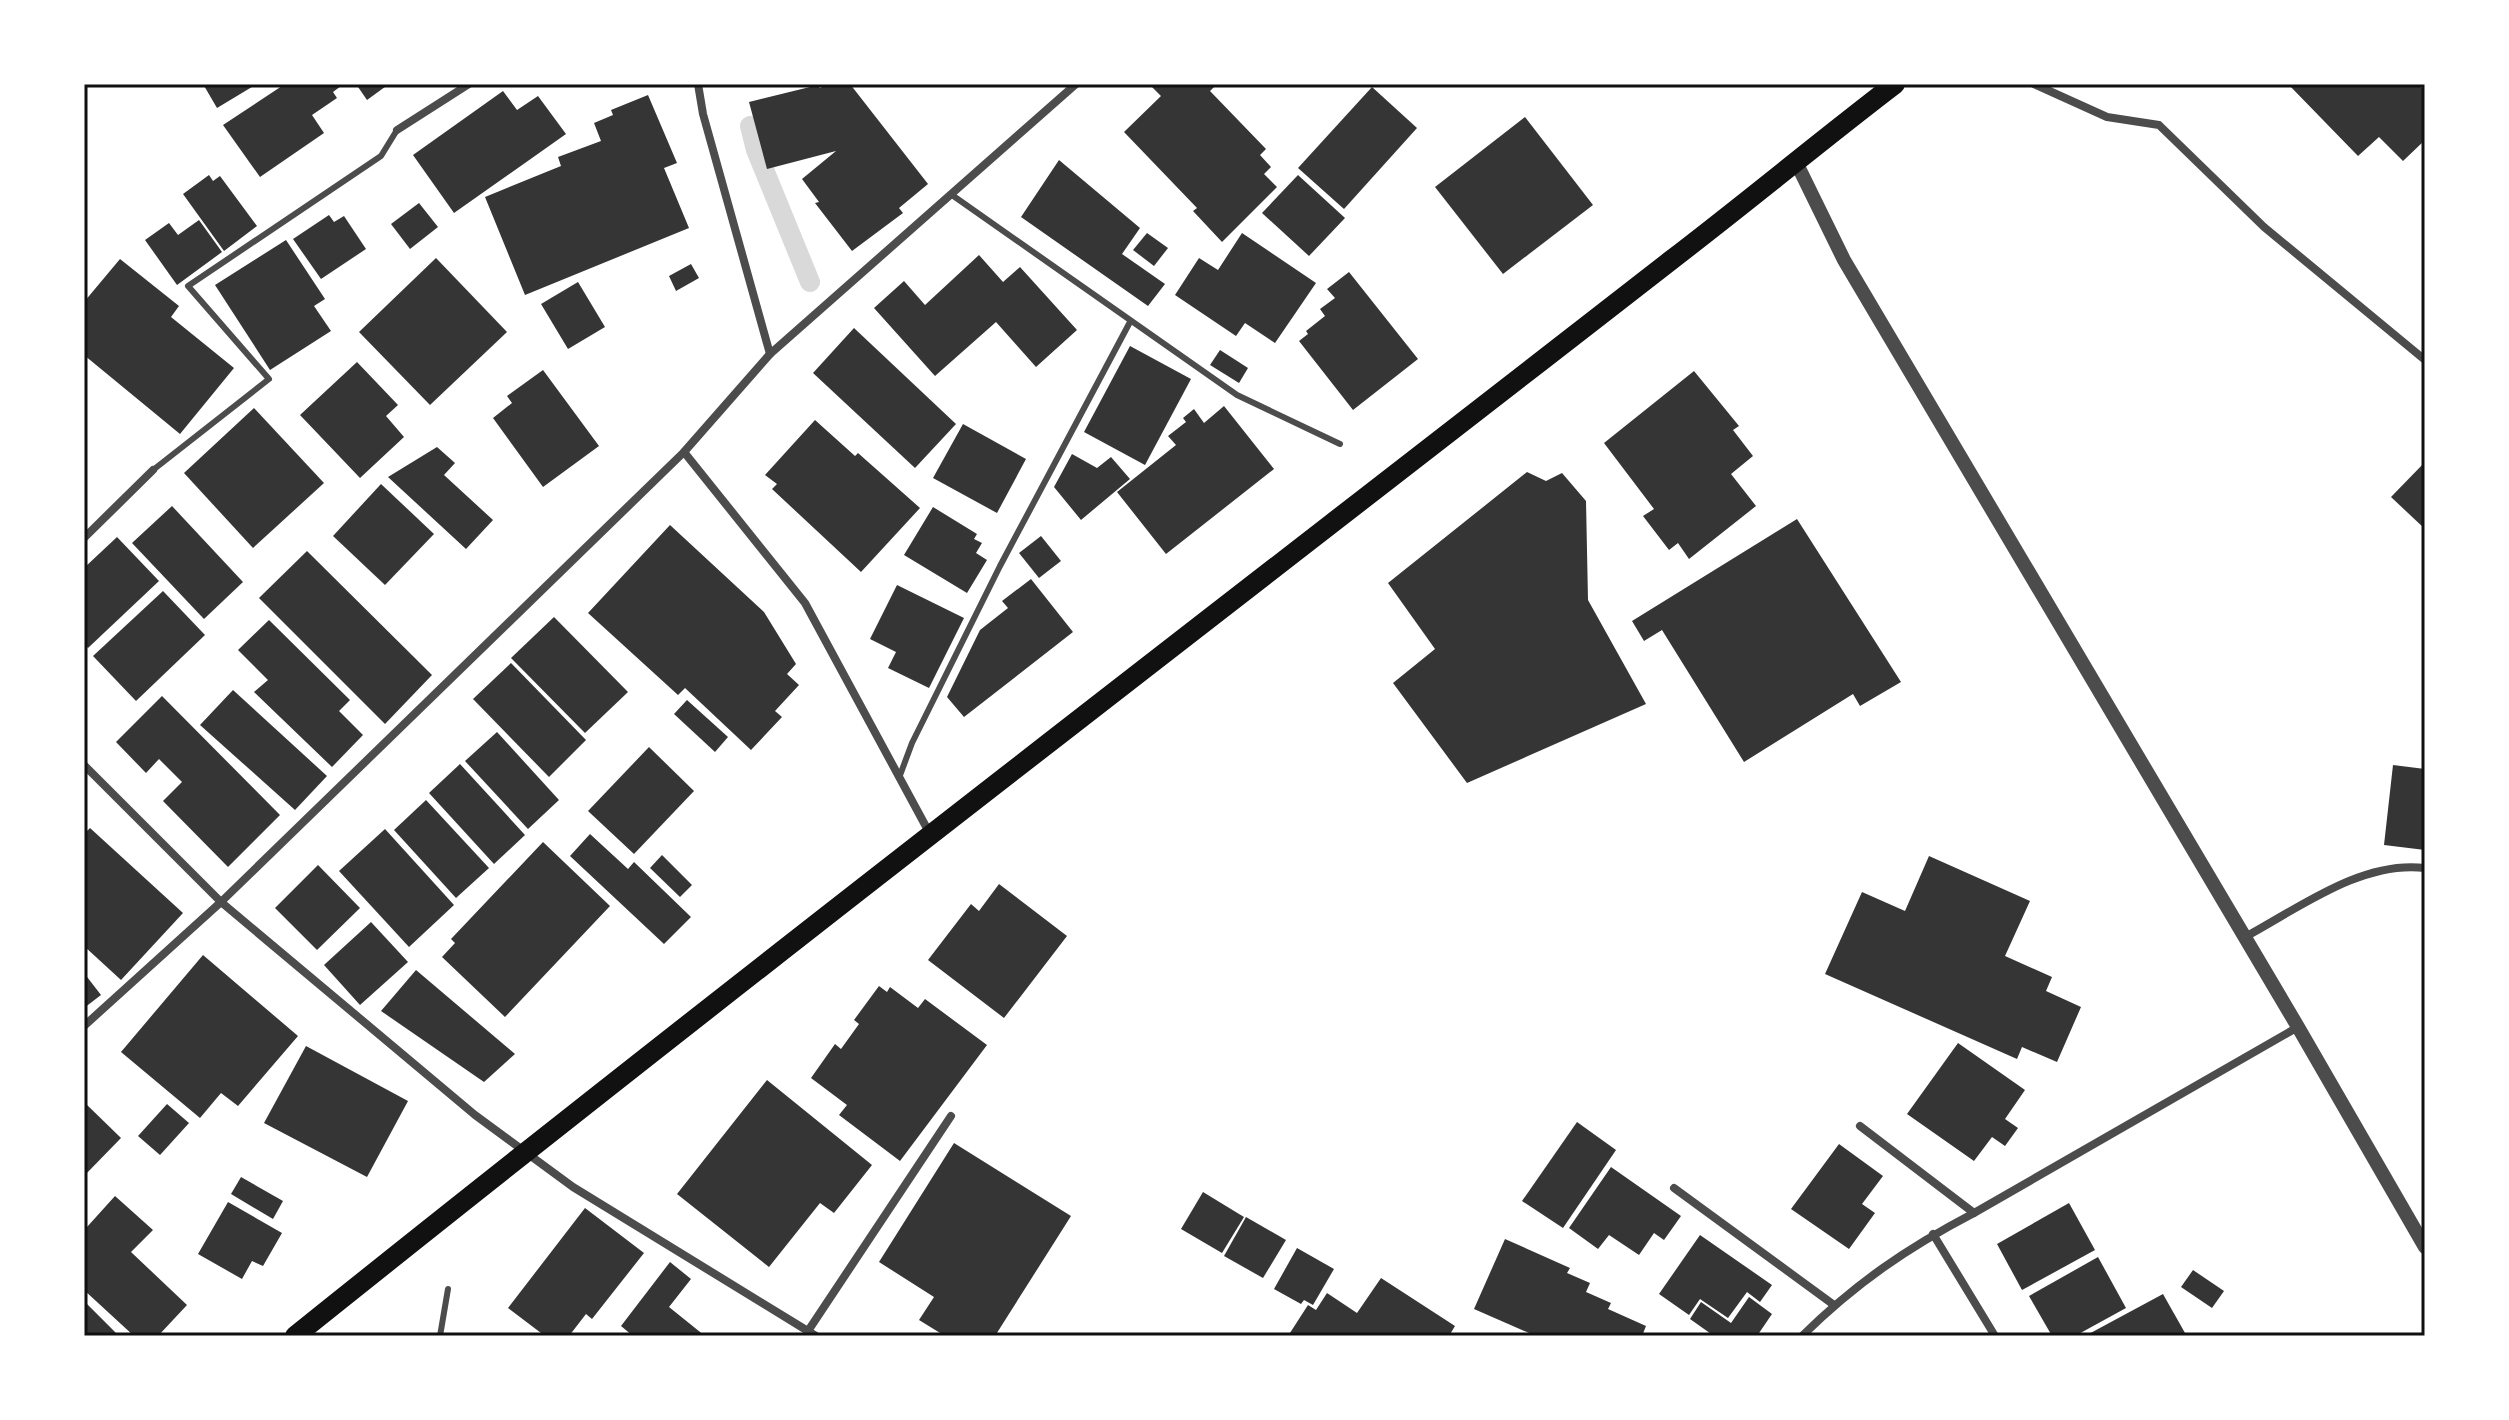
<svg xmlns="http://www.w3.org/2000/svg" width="2509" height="1420" viewBox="0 0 2509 1420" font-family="'Source Sans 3',sans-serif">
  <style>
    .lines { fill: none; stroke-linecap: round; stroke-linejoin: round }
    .stream { stroke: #d9d9d9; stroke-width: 20 }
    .building { fill: #353535 }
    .path { stroke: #111; stroke-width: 5 }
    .service { stroke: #4c4c4c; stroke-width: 6 }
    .minor { stroke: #4c4c4c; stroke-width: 8 }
    .tertiary { stroke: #4c4c4c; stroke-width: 14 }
    .primary { stroke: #111; stroke-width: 20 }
    .neatline { fill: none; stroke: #111; stroke-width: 3 }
  </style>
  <rect width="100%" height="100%" fill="#fff"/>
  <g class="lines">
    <path class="stream" d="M750,126L756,150L810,282"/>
  </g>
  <g class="building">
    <path d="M203,84H257L217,108Z"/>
    <path d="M285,84H340L341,86L333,92L337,98L312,115L324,133L260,177L223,125Z"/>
    <path d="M356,84H389L367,100Z"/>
    <path d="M826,84H850L928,184L899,208L903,213L852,251L815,203L819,202L802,179L836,151L767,169L749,102L818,85L820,88Z"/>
    <path d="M1149,84H1217L1210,91L1266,149L1260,155L1271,167L1264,174L1277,187L1222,242L1193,211L1197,208L1124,132L1161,96Z"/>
    <path d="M2288,84H2418L2425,91V140L2403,161L2379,137L2358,156Z"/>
    <path d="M1372,87L1417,128L1344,209L1298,168Z"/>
    <path d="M503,91L517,110L538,96L566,134L454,213L413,155Z"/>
    <path d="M648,95L677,163L664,168L689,228L525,295L485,197L561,166L558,157L601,141L594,123L613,115L611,110Z"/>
    <path d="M1525,117L1593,205L1503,274L1435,187Z"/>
    <path d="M1059,160L1140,228L1122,254L1165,284L1148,306L1021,217Z"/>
    <path d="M209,175L213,181L220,176L257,226L224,251L183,194Z"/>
    <path d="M1298,175L1345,218L1309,256L1262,213Z"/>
    <path d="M419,203L438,227L410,249L391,224Z"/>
    <path d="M329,215L334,222L344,216L366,249L321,279L293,239Z"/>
    <path d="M199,220L222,252L177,285L145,240L169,223L178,235Z"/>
    <path d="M1147,233L1168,248L1154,266L1133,250Z"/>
    <path d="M1242,233L1316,283L1275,343L1245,323L1236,336L1175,295L1199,258L1218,270Z"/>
    <path d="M286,240L325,299L314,306L331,331L270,370L215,285Z"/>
    <path d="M979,255L1003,282L1020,267L1077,330L1036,367L996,322L935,376L874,308L904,281L925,305Z"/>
    <path d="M436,258L507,332L430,405L359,332Z"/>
    <path d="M120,259L179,306L171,317L234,368L180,434L84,355V302Z"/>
    <path d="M691,264L699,278L676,291L669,276Z"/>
    <path d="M1349,272L1418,359L1353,410L1299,341L1308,334L1306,331L1325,316L1320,309L1335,298L1327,289Z"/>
    <path d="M578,282L605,327L568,349L541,304Z"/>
    <path d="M854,328L956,424L915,468L813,373Z"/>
    <path d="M1130,346L1191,379L1145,465L1084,432Z"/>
    <path d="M1220,350L1248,368L1239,383L1210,365Z"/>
    <path d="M357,362L398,405L386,416L404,437L360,478L300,415Z"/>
    <path d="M543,370L599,446L543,487L493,418L512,403L507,396Z"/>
    <path d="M1694,371L1739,426L1733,430L1753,456L1731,474L1756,506L1689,559L1678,543L1669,550L1643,516L1654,509L1604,443Z"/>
    <path d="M1224,406L1274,469L1166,554L1117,492L1176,445L1168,436L1186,422L1183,418L1194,409L1204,423Z"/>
    <path d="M254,408L324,483L253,548L184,473Z"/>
    <path d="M815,420L855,456L858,453L920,508L861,572L772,489L777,484L765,475Z"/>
    <path d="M963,424L1026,459L997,513L933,478Z"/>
    <path d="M437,447L455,463L444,475L493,520L466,549L388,477Z"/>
    <path d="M1072,454L1097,468L1111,457L1130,479L1081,520L1054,487Z"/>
    <path d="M2425,462V529L2391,497Z"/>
    <path d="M1527,472L1546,481L1562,473L1586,501L1588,600L1646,704L1467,783L1393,683L1435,649L1388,583Z"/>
    <path d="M381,484L434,534L385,585L333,536Z"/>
    <path d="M172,506L243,582L204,619L132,543Z"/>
    <path d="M933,507L977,534L974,539L982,543L976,553L987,560L967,593L904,555Z"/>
    <path d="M1797,519L1901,682L1860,706L1853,694L1744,762L1662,630L1644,641L1632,621Z"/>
    <path d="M670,525L764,612L796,664L787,674L799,685L775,711L782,717L751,750L685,688L678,695L588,613Z"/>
    <path d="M1041,536L1061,561L1039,578L1019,553Z"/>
    <path d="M117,537L159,581L88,648L84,644V568Z"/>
    <path d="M307,551L432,675L385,724L259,598Z"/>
    <path d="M1031,579L1073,632L964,717L947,697L980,630L1008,608L1002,601Z"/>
    <path d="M897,585L964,618L929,688L888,668L896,652L870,639Z"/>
    <path d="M163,591L205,635L136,701L93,656Z"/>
    <path d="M554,617L628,692L585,733L511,658Z"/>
    <path d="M269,620L350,700L339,711L363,735L332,767L254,692L268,680L238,650Z"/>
    <path d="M511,663L586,740L549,777L473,699Z"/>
    <path d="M233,690L327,776L295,810L200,725Z"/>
    <path d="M162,696L280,815L228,867L163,801L182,782L159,759L146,773L116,742Z"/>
    <path d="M687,700L728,737L715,752L674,714Z"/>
    <path d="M497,732L559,800L528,829L465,761Z"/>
    <path d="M649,747L694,791L634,854L588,811Z"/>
    <path d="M460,764L525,835L494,864L429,793Z"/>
    <path d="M2393,765L2425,769V850L2384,845Z"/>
    <path d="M426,800L489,868L456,898L394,830Z"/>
    <path d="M90,828L183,913L121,980L84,946V834Z"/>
    <path d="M385,829L454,905L409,947L339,871Z"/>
    <path d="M590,834L628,869L634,862L691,917L664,944L570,856Z"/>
    <path d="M543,842L610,906L505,1017L442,957L455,943L451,939Z"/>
    <path d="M662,855L692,885L680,897L650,868Z"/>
    <path d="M1929,856L2030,901L2005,956L2052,977L2046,991L2081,1007L2057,1062L2022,1047L2017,1059L1825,974L1862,892L1905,911Z"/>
    <path d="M318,865L360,908L317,950L275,908Z"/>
    <path d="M999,884L1067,936L1004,1018L928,960L971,904L979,911Z"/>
    <path d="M371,922L408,962L360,1005L324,965Z"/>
    <path d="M203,955L298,1036L238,1106L221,1093L200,1118L121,1052Z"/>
    <path d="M416,970L515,1054L484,1082L381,1011Z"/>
    <path d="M84,973L101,995L84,1008Z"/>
    <path d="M879,986L887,992L890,987L918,1008L925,999L987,1045L900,1161L839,1115L847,1105L811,1078L835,1044L841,1049L859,1024L854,1020Z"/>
    <path d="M1958,1043L2025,1090L2005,1119L2018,1128L2005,1146L1992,1137L1974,1161L1907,1114Z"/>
    <path d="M306,1046L408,1101L367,1177L264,1123Z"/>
    <path d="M767,1080L872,1165L834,1213L820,1203L769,1267L677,1194Z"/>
    <path d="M84,1102L121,1138L84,1176Z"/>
    <path d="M167,1104L189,1123L160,1155L138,1136Z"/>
    <path d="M1577,1122L1616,1150L1563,1228L1522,1201Z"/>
    <path d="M954,1143L1071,1216L995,1336H945L919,1320L934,1297L879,1262Z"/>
    <path d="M1839,1144L1883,1176L1862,1204L1875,1213L1849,1249L1791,1209Z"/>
    <path d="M1611,1167L1681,1216L1664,1240L1654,1233L1639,1255L1609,1235L1598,1249L1569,1228Z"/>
    <path d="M241,1177L283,1201L273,1219L231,1194Z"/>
    <path d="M1203,1192L1244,1217L1222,1253L1181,1229Z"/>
    <path d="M115,1196L153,1230L131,1252L187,1305L158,1336H134L84,1290V1224L87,1227Z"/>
    <path d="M228,1202L282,1233L263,1266L252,1261L242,1279L198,1254Z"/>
    <path d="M2069,1203L2095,1250L2022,1290L1997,1244Z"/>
    <path d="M585,1208L644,1253L592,1319L586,1314L569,1336H545L508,1308Z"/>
    <path d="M1246,1217L1286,1240L1263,1278L1224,1256Z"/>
    <path d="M1700,1235L1772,1285L1760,1302L1747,1292L1728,1318L1700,1299L1689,1315L1659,1294Z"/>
    <path d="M1505,1239L1570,1268L1567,1273L1590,1283L1586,1292L1611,1303L1608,1309L1646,1326L1642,1336H1536L1474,1309Z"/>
    <path d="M1297,1248L1334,1269L1313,1305L1304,1300L1301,1304L1274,1289Z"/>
    <path d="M2098,1257L2126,1308L2075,1336H2052L2029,1296Z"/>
    <path d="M670,1262L691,1279L669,1307L705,1336H633L621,1326Z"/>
    <path d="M2193,1270L2224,1291L2212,1308L2181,1287Z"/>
    <path d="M1381,1278L1455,1326L1449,1336H1288L1308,1305L1316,1310L1327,1293L1357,1313Z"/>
    <path d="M2163,1294L2185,1333L2179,1336H2085Z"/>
    <path d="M1749,1297L1772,1314L1757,1336H1714L1690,1319L1701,1302L1731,1323Z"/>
    <path d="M84,1301L119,1336H84Z"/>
  </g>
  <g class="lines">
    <path class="path" d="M1535,84H1537"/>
    <g class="service">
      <path d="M952,195L1237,395L1340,444"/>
      <path d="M153,470L269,379L188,286L381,156L397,130"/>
      <path d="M899,778L912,743L1000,566L1130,322"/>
      <path d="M440,1336L448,1289"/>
    </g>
    <g class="minor">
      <path d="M698,84L703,114L770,354"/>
      <path d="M2034,84L2107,117L2159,125L2264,227L2425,360"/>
      <path d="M397,130L469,84"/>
      <path d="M684,452L805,603L930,834"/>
      <path d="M84,538L153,470"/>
      <path d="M84,765L221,902L475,1115L573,1187L816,1336"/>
      <path d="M2245,937C2299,908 2362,860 2425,868"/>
      <path d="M84,1026L221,902L684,452L770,354L1076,84"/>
      <path d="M1860,1126L1974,1213"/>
      <path d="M1674,1188L1834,1305"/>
      <path d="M1933,1234L1995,1336"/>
      <path d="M808,1331L951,1116"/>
      <path d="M1802,1336C1856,1283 1907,1248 1974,1213L2298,1027"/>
    </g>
    <path class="tertiary" d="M1796,162L1844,260L2298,1027L2425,1247"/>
    <path class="primary" d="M295,1336C749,972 1211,618 1670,261C1746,203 1819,142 1895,84"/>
  </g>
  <rect width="2509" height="1420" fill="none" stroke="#ffffff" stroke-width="172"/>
  <rect x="86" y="86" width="2337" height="1248" class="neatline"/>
</svg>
